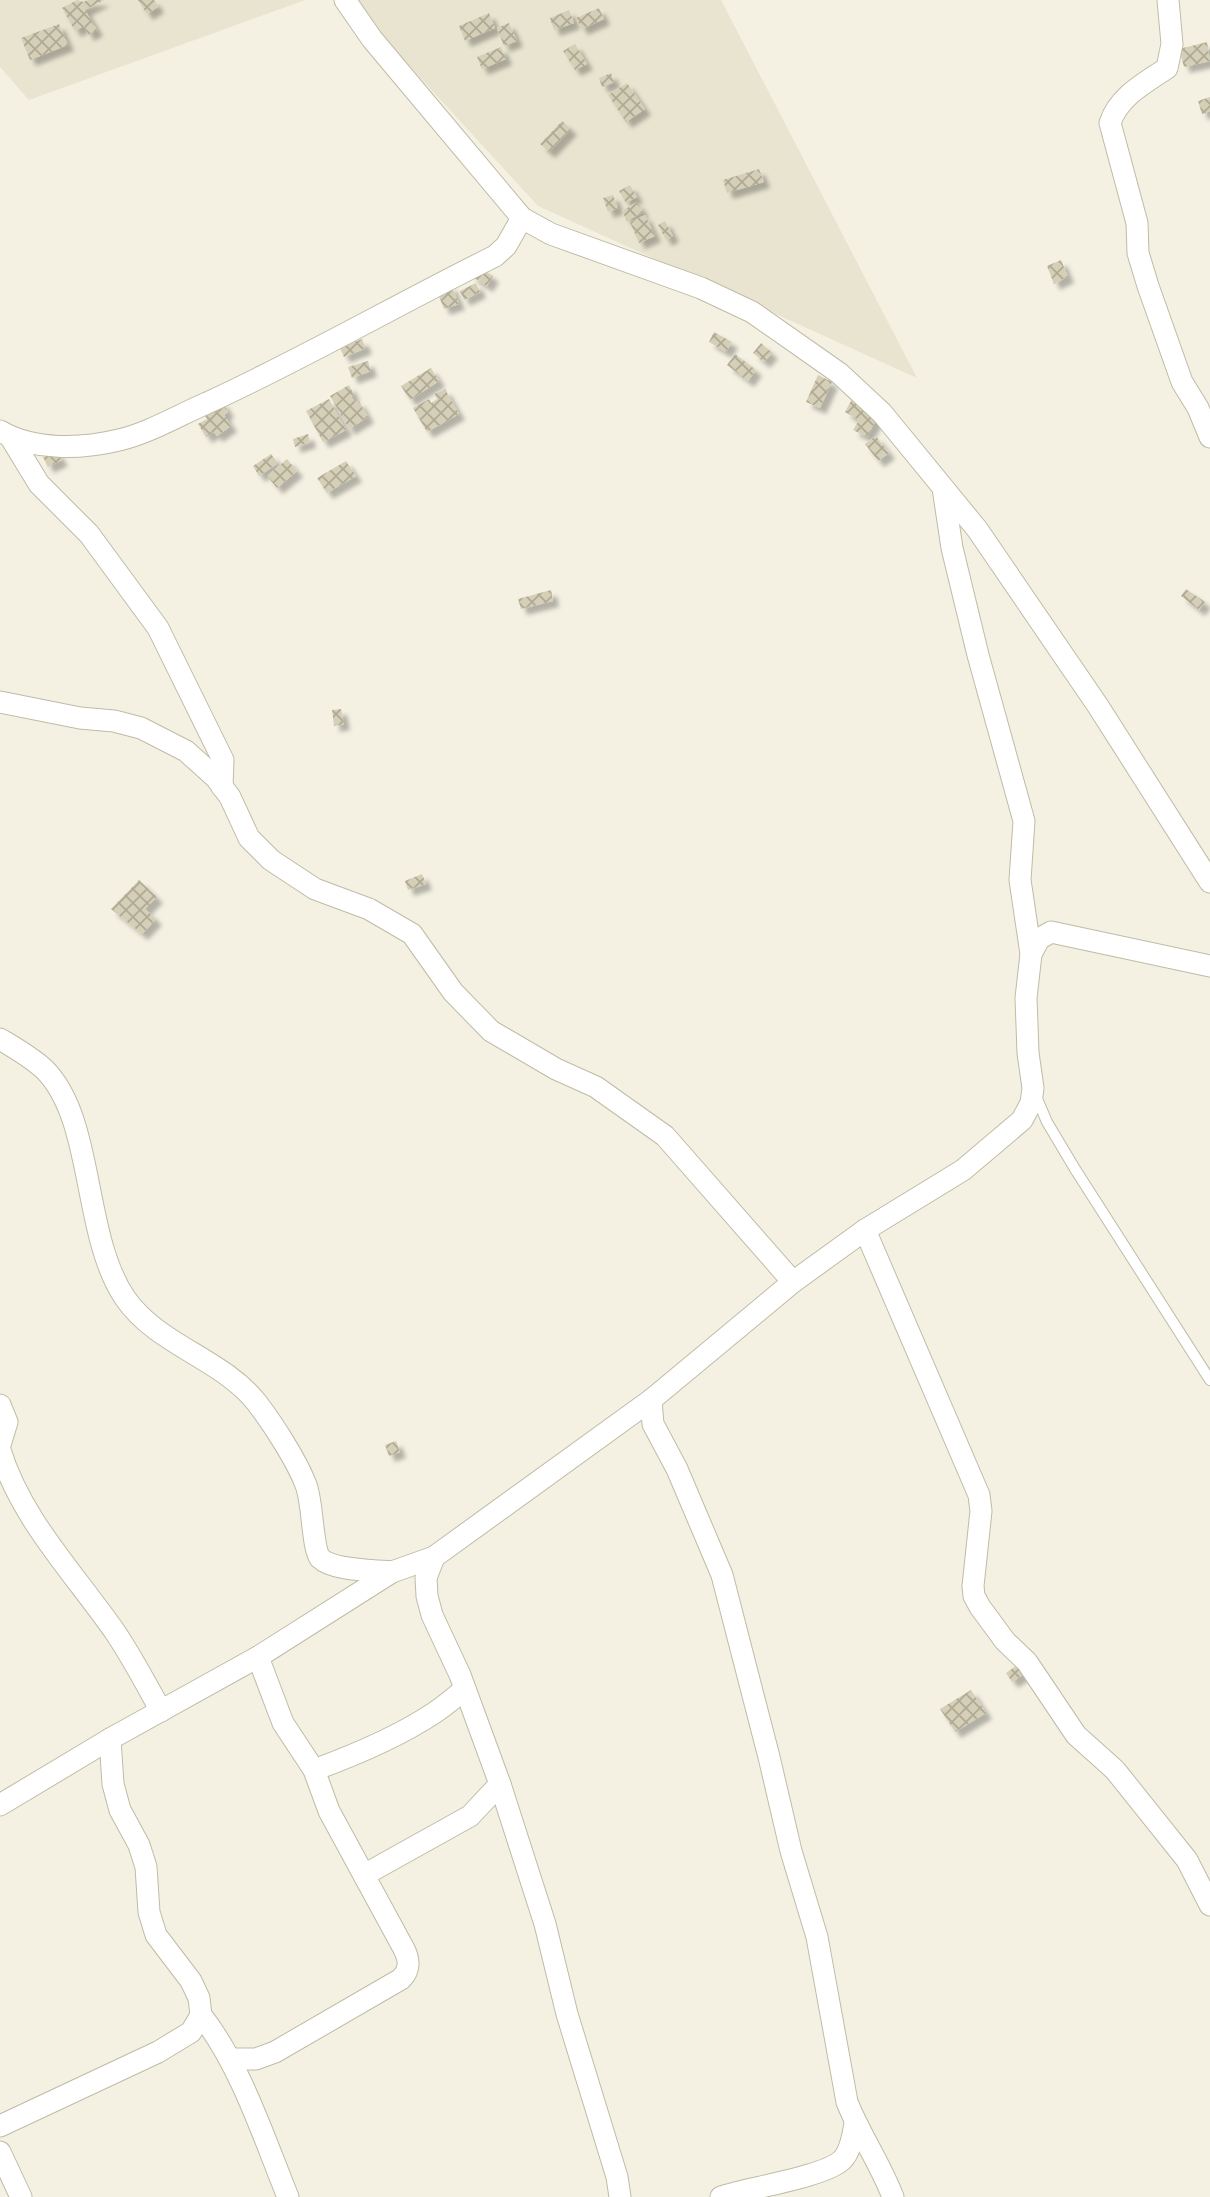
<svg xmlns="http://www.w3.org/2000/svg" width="1210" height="2197" viewBox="0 0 1210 2197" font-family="Lato,sans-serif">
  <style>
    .residential { fill: #e8e4d0 }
    .building { fill: url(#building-cross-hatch); filter: url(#shadow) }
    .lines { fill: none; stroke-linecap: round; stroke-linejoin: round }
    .lane-casing { stroke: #c0bba5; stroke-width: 12 }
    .street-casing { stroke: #c0bba5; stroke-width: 23 }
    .lane { stroke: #fff; stroke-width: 10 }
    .street { stroke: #fff; stroke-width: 21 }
  </style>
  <defs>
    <pattern id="building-cross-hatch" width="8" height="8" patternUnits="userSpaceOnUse" patternTransform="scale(1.75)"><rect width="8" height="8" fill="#d6cfb7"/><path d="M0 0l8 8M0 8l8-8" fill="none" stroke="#afaa95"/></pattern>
    <filter id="shadow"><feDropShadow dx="6" dy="6" stdDeviation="2" flood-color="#0004"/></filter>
  </defs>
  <rect width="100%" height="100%" fill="#f4f1e3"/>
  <g class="residential">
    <path d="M0,0H305L29,100L0,67Z"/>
    <path d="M349,0H721L917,378L538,206Z"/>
  </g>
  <g class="building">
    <path d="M77,0L83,2L88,0H104L85,10L97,30L88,35L84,26L75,31L62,8Z"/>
    <path d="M138,0H154L158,7L147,14Z"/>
    <path d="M599,8L604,19L582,29L576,18Z"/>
    <path d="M569,10L574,23L554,30L550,18Z"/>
    <path d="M489,13L495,28L465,41L459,26Z"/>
    <path d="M509,23L517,41L504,46L497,28Z"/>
    <path d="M59,24L68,45L30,60L21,38Z"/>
    <path d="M1207,42L1210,61L1184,67L1179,49Z"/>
    <path d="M575,44L587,64L575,70L563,51Z"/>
    <path d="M501,47L506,59L482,69L477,57Z"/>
    <path d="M611,73L614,82L602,87L599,78Z"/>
    <path d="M627,83L645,109L626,122L608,95Z"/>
    <path d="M1210,97V111L1202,114L1198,101Z"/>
    <path d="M562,121L571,129L549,152L540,144Z"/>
    <path d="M759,169L764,182L727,193L723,180Z"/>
    <path d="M630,185L637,197L626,203L619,191Z"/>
    <path d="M613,195L618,208L608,212L603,198Z"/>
    <path d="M637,202L643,212L627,221L622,211Z"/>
    <path d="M645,215L655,236L639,243L630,222Z"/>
    <path d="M665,221L673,236L666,240L658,225Z"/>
    <path d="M1061,260L1068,277L1054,284L1047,266Z"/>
    <path d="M477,266L493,276L487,286L471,276Z"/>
    <path d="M476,283L480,292L464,300L460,291Z"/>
    <path d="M451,285L459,304L444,309L437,291Z"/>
    <path d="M714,332L732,342L726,352L709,342Z"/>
    <path d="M362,339L366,348L344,357L340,348Z"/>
    <path d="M761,343L772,353L764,362L753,353Z"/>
    <path d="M735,354L756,370L748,381L727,365Z"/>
    <path d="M368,361L371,371L352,378L348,367Z"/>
    <path d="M431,368L439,381L410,400L401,386Z"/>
    <path d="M818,375L832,382L820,408L806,402Z"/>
    <path d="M349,385L354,395L351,396L355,403L359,401L368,417L349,429L330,396Z"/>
    <path d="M445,389L459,414L427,432L413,408L429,399L431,403L437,399L434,394Z"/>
    <path d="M329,399L346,430L323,442L306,411Z"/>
    <path d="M852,399L879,414L867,437L853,430L859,420L845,412Z"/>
    <path d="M222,401L228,412L224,415L231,426L217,436L214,432L206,437L198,424L207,419L203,413Z"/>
    <path d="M308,434L310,442L295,447L293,439Z"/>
    <path d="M876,436L889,453L878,461L865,444Z"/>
    <path d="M56,451L62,460L48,467L43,457Z"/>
    <path d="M271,454L278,463L259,476L253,466Z"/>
    <path d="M287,459L297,471L277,488L267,476Z"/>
    <path d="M346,461L356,476L327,493L317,478Z"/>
    <path d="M1186,589L1205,602L1199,610L1181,596Z"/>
    <path d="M551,590L553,601L521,609L518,599Z"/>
    <path d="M341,709L344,724L334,726L332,710Z"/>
    <path d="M422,874L426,884L408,890L405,881Z"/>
    <path d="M139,880L157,897L145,909L156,919L142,934L111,909Z"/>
    <path d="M396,1441L400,1452L389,1456L385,1445Z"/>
    <path d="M1017,1665L1024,1674L1012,1682L1006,1673Z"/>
    <path d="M971,1690L986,1713L955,1732L940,1709Z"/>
  </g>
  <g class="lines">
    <g class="lane-casing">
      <path id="lane" d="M1035,1094L1047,1122L1075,1169L1210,1380"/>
    </g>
    <g class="street-casing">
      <g id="street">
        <path d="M345,0L372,39L522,218L551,234L701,288L752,312L839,373L882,413L977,529L1098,706L1210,882"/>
        <path d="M1168,0L1172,44L1167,68C1145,83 1119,96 1110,123L1137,223L1138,253L1148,286L1182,382L1198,408L1210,437"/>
        <path d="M0,431C34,451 82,449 119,440C149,433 179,415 207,403C305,358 398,304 495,256L506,246L522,218"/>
        <path d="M11,438L39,484L89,534L158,628L223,760L222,787"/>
        <path d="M943,488L952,548L978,655L1024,821L1020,880L1031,954"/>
        <path d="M0,702L80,718L114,721L141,728L186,751L216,778L230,797L249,838L271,860L315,889L369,909L412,934L453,992L491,1031L556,1069L596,1087L665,1136L793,1282"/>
        <path d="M0,1039C15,1048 31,1057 44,1069C95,1119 82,1235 125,1298C157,1345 223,1359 257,1403C273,1424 297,1461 306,1485C313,1503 312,1547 320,1558C333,1571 374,1570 392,1572"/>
        <path d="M865,1230L979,1495L981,1511L973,1586L974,1596L980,1607L1005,1641L1027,1662L1076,1735L1115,1770L1187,1860L1210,1905"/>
        <path d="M651,1400L653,1424L677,1469L722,1575L769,1757L791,1851L817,1937L847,2102C860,2135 880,2163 893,2197"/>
        <path d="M0,1405L7,1422L0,1445"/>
        <path d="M0,1450C21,1519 74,1573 115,1632C132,1657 146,1684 161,1711"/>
        <path d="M434,1557L426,1578L427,1596L432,1615L460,1675L500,1784L545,1924L567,2014L617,2177L620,2197"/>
        <path d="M314,1770C355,1755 398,1737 434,1713C445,1706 455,1697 465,1689"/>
        <path d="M0,1805L110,1739L258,1657L392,1572L434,1557L651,1400L793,1282L865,1230L963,1170L1022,1120L1031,1103L1033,1088L1028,1053L1026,998L1031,954L1039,939L1051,932L1210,966"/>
        <path d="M364,1875L470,1816L500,1784"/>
        <path d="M201,2015C240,2064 264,2138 288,2197"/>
        <path d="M230,2059H256L275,2052L401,1979C410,1970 410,1961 404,1949L329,1811L314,1770L283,1723L258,1657"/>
        <path d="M0,2126L158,2052L191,2032L201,2015L199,1998L191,1981L156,1935L149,1912L146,1867L139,1845L120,1810L113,1784L110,1739"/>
        <path d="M0,2152L21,2197"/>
        <path d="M721,2197C748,2188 824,2177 842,2160C851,2151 853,2135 855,2123"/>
      </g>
    </g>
    <use href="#lane" class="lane"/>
    <use href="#street" class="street"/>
  </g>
</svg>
